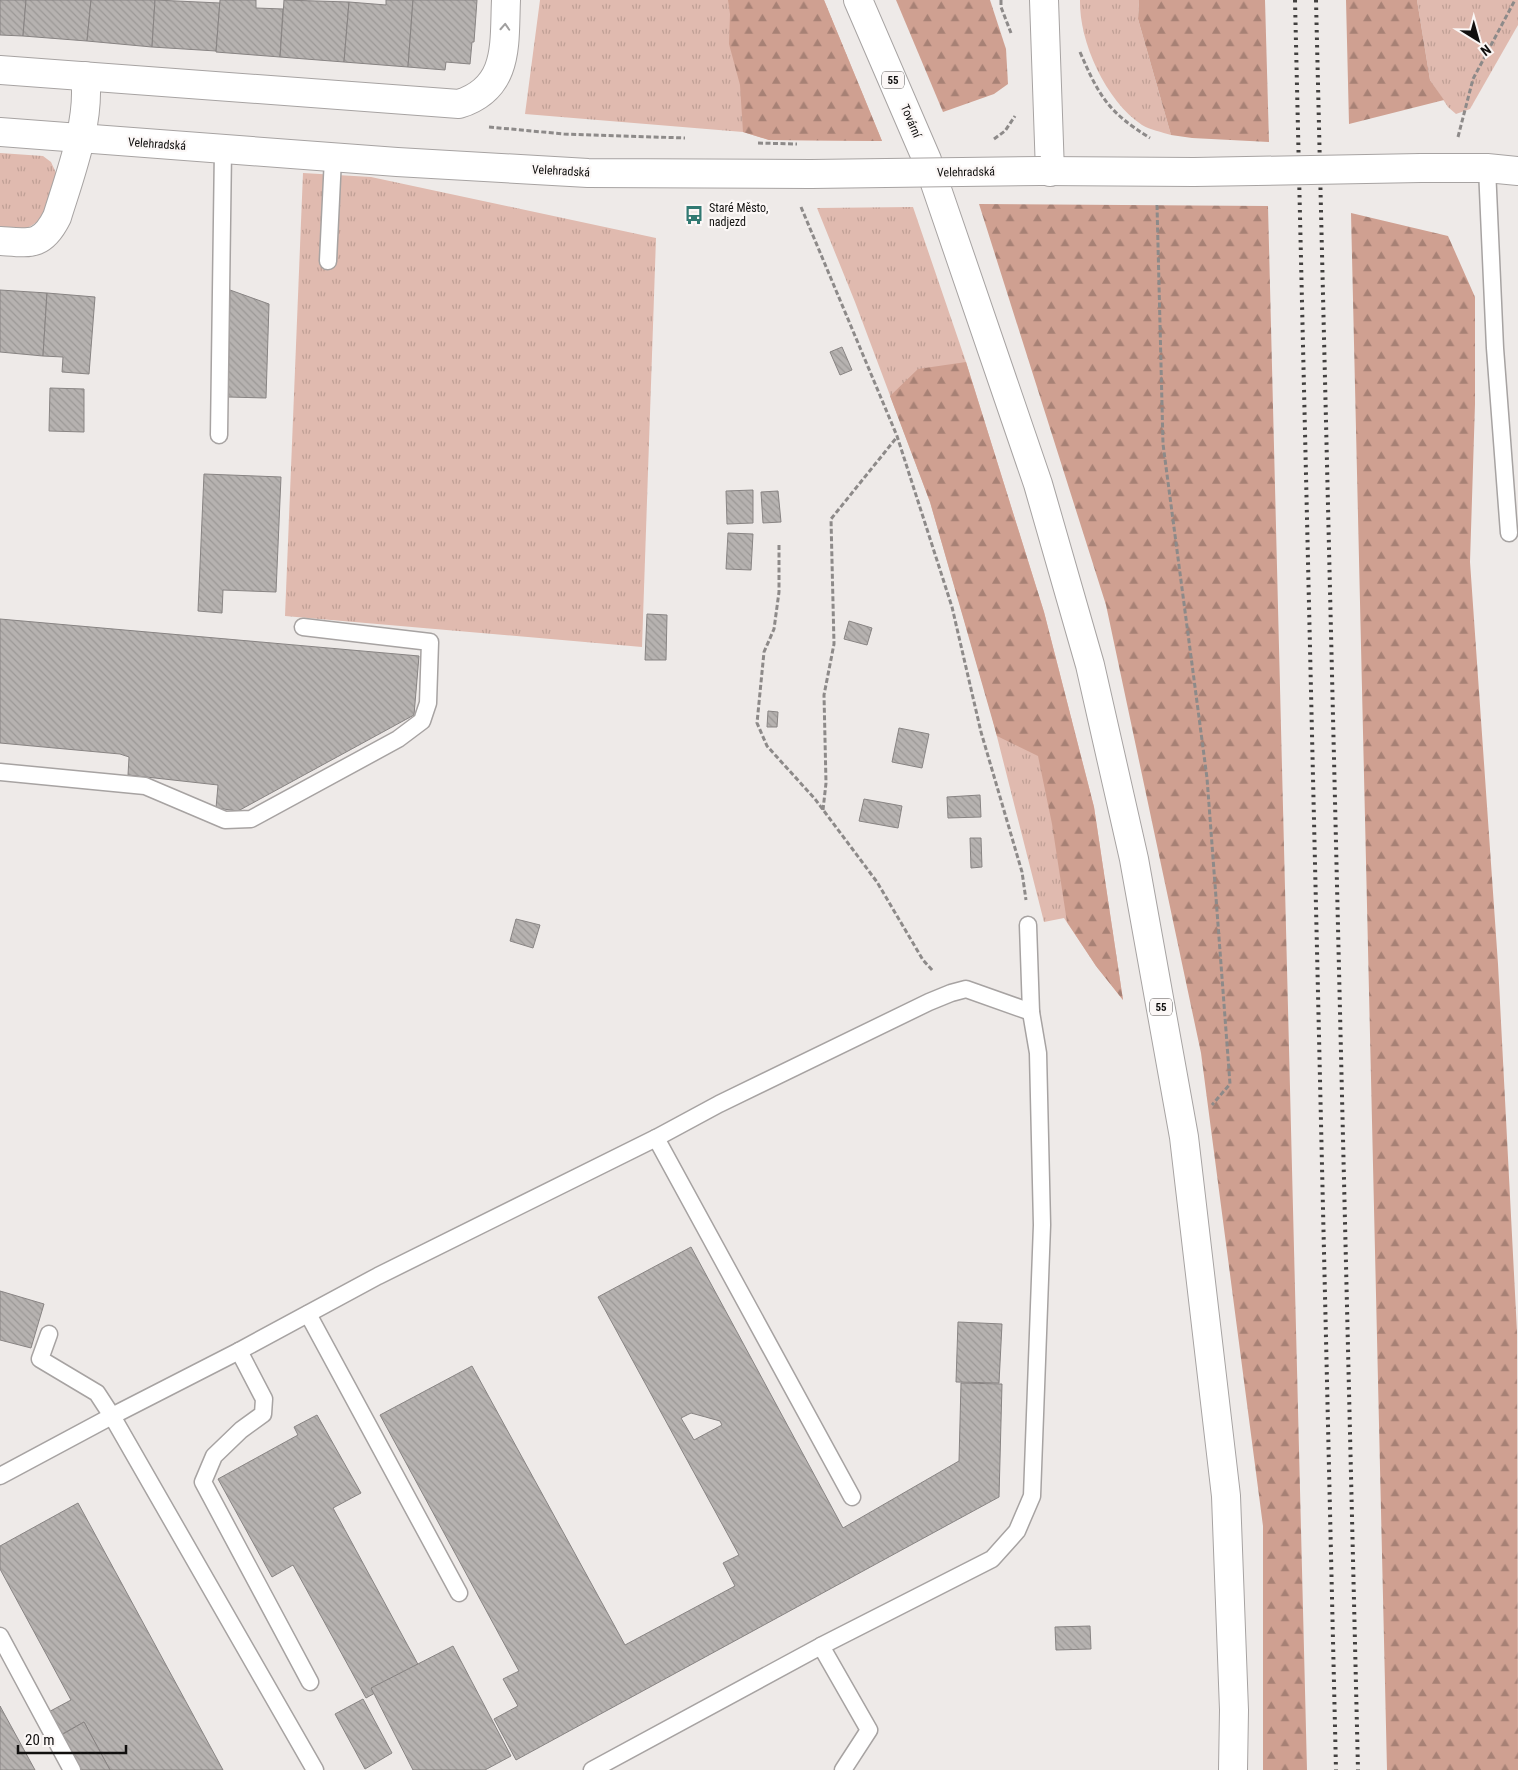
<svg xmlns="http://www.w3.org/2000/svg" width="1518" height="1770" viewBox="0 0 1518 1770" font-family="'Roboto Condensed',sans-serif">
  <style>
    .grass { fill: url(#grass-tufts) }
    .forest { fill: url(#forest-firs) }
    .building { fill: url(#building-back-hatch); stroke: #888483; fill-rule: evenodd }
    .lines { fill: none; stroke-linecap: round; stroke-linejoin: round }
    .service-casing { stroke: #a7a3a2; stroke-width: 19 }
    .minor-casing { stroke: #a7a3a2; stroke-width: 30 }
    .tertiary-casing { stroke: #a7a3a2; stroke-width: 30 }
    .primary-casing { stroke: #a7a3a2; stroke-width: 30 }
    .path { stroke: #8d8a89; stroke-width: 3; stroke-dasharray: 5 2.5; stroke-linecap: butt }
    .service { stroke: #fff; stroke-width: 16 }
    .minor { stroke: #fff; stroke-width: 28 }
    .tertiary { stroke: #fff; stroke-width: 28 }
    .primary { stroke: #fff; stroke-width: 28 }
    .rail { stroke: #42403f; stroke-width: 4; stroke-dasharray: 2.5 5; stroke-linecap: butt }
    .tertiary-bridge-casing { stroke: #a7a3a2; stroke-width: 30; stroke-linecap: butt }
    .path-bridge { stroke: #8d8a89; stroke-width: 3; stroke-dasharray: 5 2.5; stroke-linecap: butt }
    .tertiary-bridge { stroke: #fff; stroke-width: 28 }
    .oneway { stroke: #a09f9f }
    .labels { text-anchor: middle; stroke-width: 4.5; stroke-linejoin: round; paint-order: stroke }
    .shield { fill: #fbf7f6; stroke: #575554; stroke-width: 1 }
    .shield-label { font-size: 11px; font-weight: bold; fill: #11100f }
    .street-label { font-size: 12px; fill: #11100f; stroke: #fbf7f6 }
    .poi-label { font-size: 12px; fill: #11100f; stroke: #fbf7f6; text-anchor: start }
  </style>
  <defs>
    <pattern id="grass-tufts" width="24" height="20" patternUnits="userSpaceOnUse" patternTransform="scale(1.25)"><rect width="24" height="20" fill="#e0baaf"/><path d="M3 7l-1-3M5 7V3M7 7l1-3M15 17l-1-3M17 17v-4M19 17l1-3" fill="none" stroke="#bf9f95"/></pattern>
    <pattern id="forest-firs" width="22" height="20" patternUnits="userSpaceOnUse" patternTransform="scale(1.25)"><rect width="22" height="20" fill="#cfa091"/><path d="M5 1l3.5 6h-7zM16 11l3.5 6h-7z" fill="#a78175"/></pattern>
    <pattern id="building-back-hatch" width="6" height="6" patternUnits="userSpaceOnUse" patternTransform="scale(1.25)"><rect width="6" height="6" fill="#b6b2b0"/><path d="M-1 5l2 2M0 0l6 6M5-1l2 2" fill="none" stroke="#9b9896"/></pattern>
  </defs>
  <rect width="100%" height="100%" fill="#eeeae8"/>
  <g class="grass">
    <path d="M540,0H824L882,141L769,140L743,132L525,114Z"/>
    <path d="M1080,0H1139L1138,19L1171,135C1162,132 1150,130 1142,125C1106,101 1079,42 1080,0Z"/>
    <path d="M1417,0H1518V25L1470,109L1456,114L1448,107L1430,80Z"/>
    <path d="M0,153L43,156L51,162L57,175C45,211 45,233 0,231Z"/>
    <path d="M303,173L371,177L656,238L642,647L285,616Z"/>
    <path d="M913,207L966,362L1044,612L1094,807L1123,1000L1096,966L1064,918L1044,922L991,713L930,502L855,302L817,208Z"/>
  </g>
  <g class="forest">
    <path d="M728,0H824L882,141L769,140L743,132L740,85L729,44L730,14Z"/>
    <path d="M896,0H990L1006,49L1008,84L994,94L943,112Z"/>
    <path d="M1139,0H1265L1269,142L1192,138L1171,135L1138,19Z"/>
    <path d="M1346,0H1417L1430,80L1444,100L1349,124Z"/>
    <path d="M979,204L1268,206L1307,1770H1263V1526L1201,1053L1106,605Z"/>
    <path d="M1351,213L1448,236L1475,297V404L1470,562L1498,964L1517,1332L1518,1770H1387Z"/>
    <path d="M966,362L1044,612L1094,807L1123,1000L1096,966L1067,922L1052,824L1038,756L997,736L930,502L890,396L918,369Z"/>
  </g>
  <g class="building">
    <path d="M0,0H26L23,36L0,35Z"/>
    <path d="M26,0H91L87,41L23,36Z"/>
    <path d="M91,0H155L152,47L87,41Z"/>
    <path d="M155,0L220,3L216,51L152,47Z"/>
    <path d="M220,0H256V8L283,9L280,57L216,52Z"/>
    <path d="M284,0L349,2L344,62L280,57Z"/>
    <path d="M386,0H413L408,67L344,62L349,2L386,5Z"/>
    <path d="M413,0H477L474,42H472L470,64L446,62L445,70L408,67Z"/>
    <path d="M0,290L47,293L43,356L0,352Z"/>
    <path d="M230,290L269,304L266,398L228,397Z"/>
    <path d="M47,293L95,297L89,374L62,372L63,357L43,356Z"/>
    <path d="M842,347L852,370L840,375L830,352Z"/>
    <path d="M50,388L84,389V432L49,431Z"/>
    <path d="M204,474L281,477L276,592L223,590L222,613L198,611Z"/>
    <path d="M753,490V523L727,524L726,491Z"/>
    <path d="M778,491L781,522L763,523L761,492Z"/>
    <path d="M728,533L753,534L751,570L726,569Z"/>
    <path d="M647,614L667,615L666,660H645Z"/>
    <path d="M0,619L419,656L414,715L238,811L216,808L218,785L128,775L129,757L120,754L0,743Z"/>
    <path d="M849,621L872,628L867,645L844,639Z"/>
    <path d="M768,711L778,712L777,727H767Z"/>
    <path d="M899,728L929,734L922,768L892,762Z"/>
    <path d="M980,795L981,817L948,818L947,797Z"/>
    <path d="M864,799L902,806L898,828L859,821Z"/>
    <path d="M970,838H981L982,867L971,868Z"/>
    <path d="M516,919L540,925L533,948L510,941Z"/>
    <path d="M691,1247L843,1528L959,1461L961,1383L1002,1384L999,1497L516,1760L494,1719L518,1706L503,1679L519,1671L380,1415L472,1366L625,1645L735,1586L723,1563L739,1555L598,1297ZM691,1413L720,1421L722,1425L694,1440L681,1418Z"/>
    <path d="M0,1291L44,1304L31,1348L0,1340Z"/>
    <path d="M958,1322L1002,1324L999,1383L956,1382Z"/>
    <path d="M317,1415L361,1493L333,1508L420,1668L366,1698L293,1565L272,1577L218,1479L298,1435L294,1427Z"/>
    <path d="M78,1503L223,1770H110L84,1722L55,1738L43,1715L71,1700L0,1569V1546Z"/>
    <path d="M1090,1626L1091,1649L1056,1650L1055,1627Z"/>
    <path d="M453,1646L511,1756L485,1770H413L371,1688Z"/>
    <path d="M363,1699L392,1753L365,1769L335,1714Z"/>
    <path d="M0,1706L35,1770H0Z"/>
    <path d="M84,1722L110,1770H76L58,1737Z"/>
  </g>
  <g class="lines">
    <g class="service-casing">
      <g id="service">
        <path d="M1487,168L1495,348L1509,533"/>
        <path d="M328,261L333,158"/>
        <path d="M219,435L223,149"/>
        <path d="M0,772L145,786L225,820L251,819L398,739L422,721L428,703L430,642L303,627"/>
        <path d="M656,1138L852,1497"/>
        <path d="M308,1314L459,1593"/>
        <path d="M49,1334L40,1359L97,1393L112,1416L239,1351L378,1276L656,1138L719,1104L929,1002L951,993L966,989L1031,1012"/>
        <path d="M239,1351L264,1399L263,1414L241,1430L214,1456L203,1482L310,1682"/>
        <path d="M0,1476L112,1416L315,1770"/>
        <path d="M0,1636L72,1770"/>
        <path d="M821,1646L869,1730L843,1770"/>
        <path d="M592,1770L821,1646L992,1559L1017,1531L1032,1496L1042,1225L1038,1053L1031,1012L1028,925"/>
      </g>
    </g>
    <g class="minor-casing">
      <g id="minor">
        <path d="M0,70L459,104C510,88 504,44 506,0"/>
        <path d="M0,241C30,243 42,247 57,217C70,175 91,120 85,76"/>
      </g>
    </g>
    <g class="tertiary-casing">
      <g id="tertiary">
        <path d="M0,132L397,162L588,173L811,174"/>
        <path d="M1421,168H1487L1518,171"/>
        <path d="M1041,171L1194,172"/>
      </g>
    </g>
    <g class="primary-casing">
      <g id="primary">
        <path d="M858,0L927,160L1038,484L1090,665L1134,859L1184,1137L1226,1496L1234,1710L1233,1770"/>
        <path d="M1044,0L1050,172"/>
      </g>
    </g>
    <g class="path">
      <path d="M1001,0V7L1011,33"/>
      <path d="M1080,52C1099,96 1108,112 1150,138"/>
      <path d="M489,127L564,134L685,138"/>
      <path d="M1458,137L1473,79L1515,0"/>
      <path d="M994,139L1005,131L1015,116"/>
      <path d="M1157,205L1163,444L1207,778L1230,1084L1212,1105"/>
      <path d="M801,207L897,436L952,607L981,732L1022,872L1026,900"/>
      <path d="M779,545V592L774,629L764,652L757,723L767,746L815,799L877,882L923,960L933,971"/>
      <path d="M823,810L826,783L824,695L834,644L831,519L897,437"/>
    </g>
    <use href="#service" class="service"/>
    <use href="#minor" class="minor"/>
    <use href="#tertiary" class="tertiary"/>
    <use href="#primary" class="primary"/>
    <g class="rail">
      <path d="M1295,0L1336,1770"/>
      <path d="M1316,0L1358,1770"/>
    </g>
    <g class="tertiary-bridge-casing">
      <g id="tertiary-bridge">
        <path d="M1194,172L1421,168"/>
        <path d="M811,174L1041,171"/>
      </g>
    </g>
    <path class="path-bridge" d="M758,143L797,144"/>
    <use href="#tertiary-bridge" class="tertiary-bridge"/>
  </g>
  <defs><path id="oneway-chevron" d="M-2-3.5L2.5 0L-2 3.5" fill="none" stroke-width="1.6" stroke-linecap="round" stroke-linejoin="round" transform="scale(1.25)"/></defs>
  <use class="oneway" href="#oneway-chevron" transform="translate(505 27) rotate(-87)"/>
  <defs>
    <g id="bus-bare" transform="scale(1.5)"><path d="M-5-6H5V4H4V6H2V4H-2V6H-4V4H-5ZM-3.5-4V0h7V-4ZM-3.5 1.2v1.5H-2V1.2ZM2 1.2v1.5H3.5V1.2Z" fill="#317972" stroke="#fbf7f6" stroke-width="2.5" paint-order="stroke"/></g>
  </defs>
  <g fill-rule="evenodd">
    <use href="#bus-bare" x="694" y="215"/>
  </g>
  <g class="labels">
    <g class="shield">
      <rect x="882" y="71.5" width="22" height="17" rx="4"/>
      <rect x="1150" y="998.5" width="22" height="17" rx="4"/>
    </g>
    <g class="shield-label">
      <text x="893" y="84">55</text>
      <text x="1161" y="1011">55</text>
    </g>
    <g class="street-label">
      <text transform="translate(911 121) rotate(67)" y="4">Tovární</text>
      <text transform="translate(157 144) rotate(4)" y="4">Velehradská</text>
      <text transform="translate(561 171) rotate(3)" y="4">Velehradská</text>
      <text transform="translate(966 172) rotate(-1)" y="4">Velehradská</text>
    </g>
    <g class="poi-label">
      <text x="709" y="212">Staré Město,<tspan x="709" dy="14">nadjezd</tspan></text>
    </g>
  </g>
  <g transform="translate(1478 40) rotate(143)" stroke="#fbf7f6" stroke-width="4" paint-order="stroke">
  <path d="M0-4L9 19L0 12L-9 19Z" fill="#11100f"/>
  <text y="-8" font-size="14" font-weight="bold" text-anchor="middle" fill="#11100f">N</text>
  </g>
  <path d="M18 1745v8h108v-8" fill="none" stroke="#11100f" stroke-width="2.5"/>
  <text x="25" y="1745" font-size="15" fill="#11100f" stroke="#fbf7f6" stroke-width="4" paint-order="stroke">20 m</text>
</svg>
